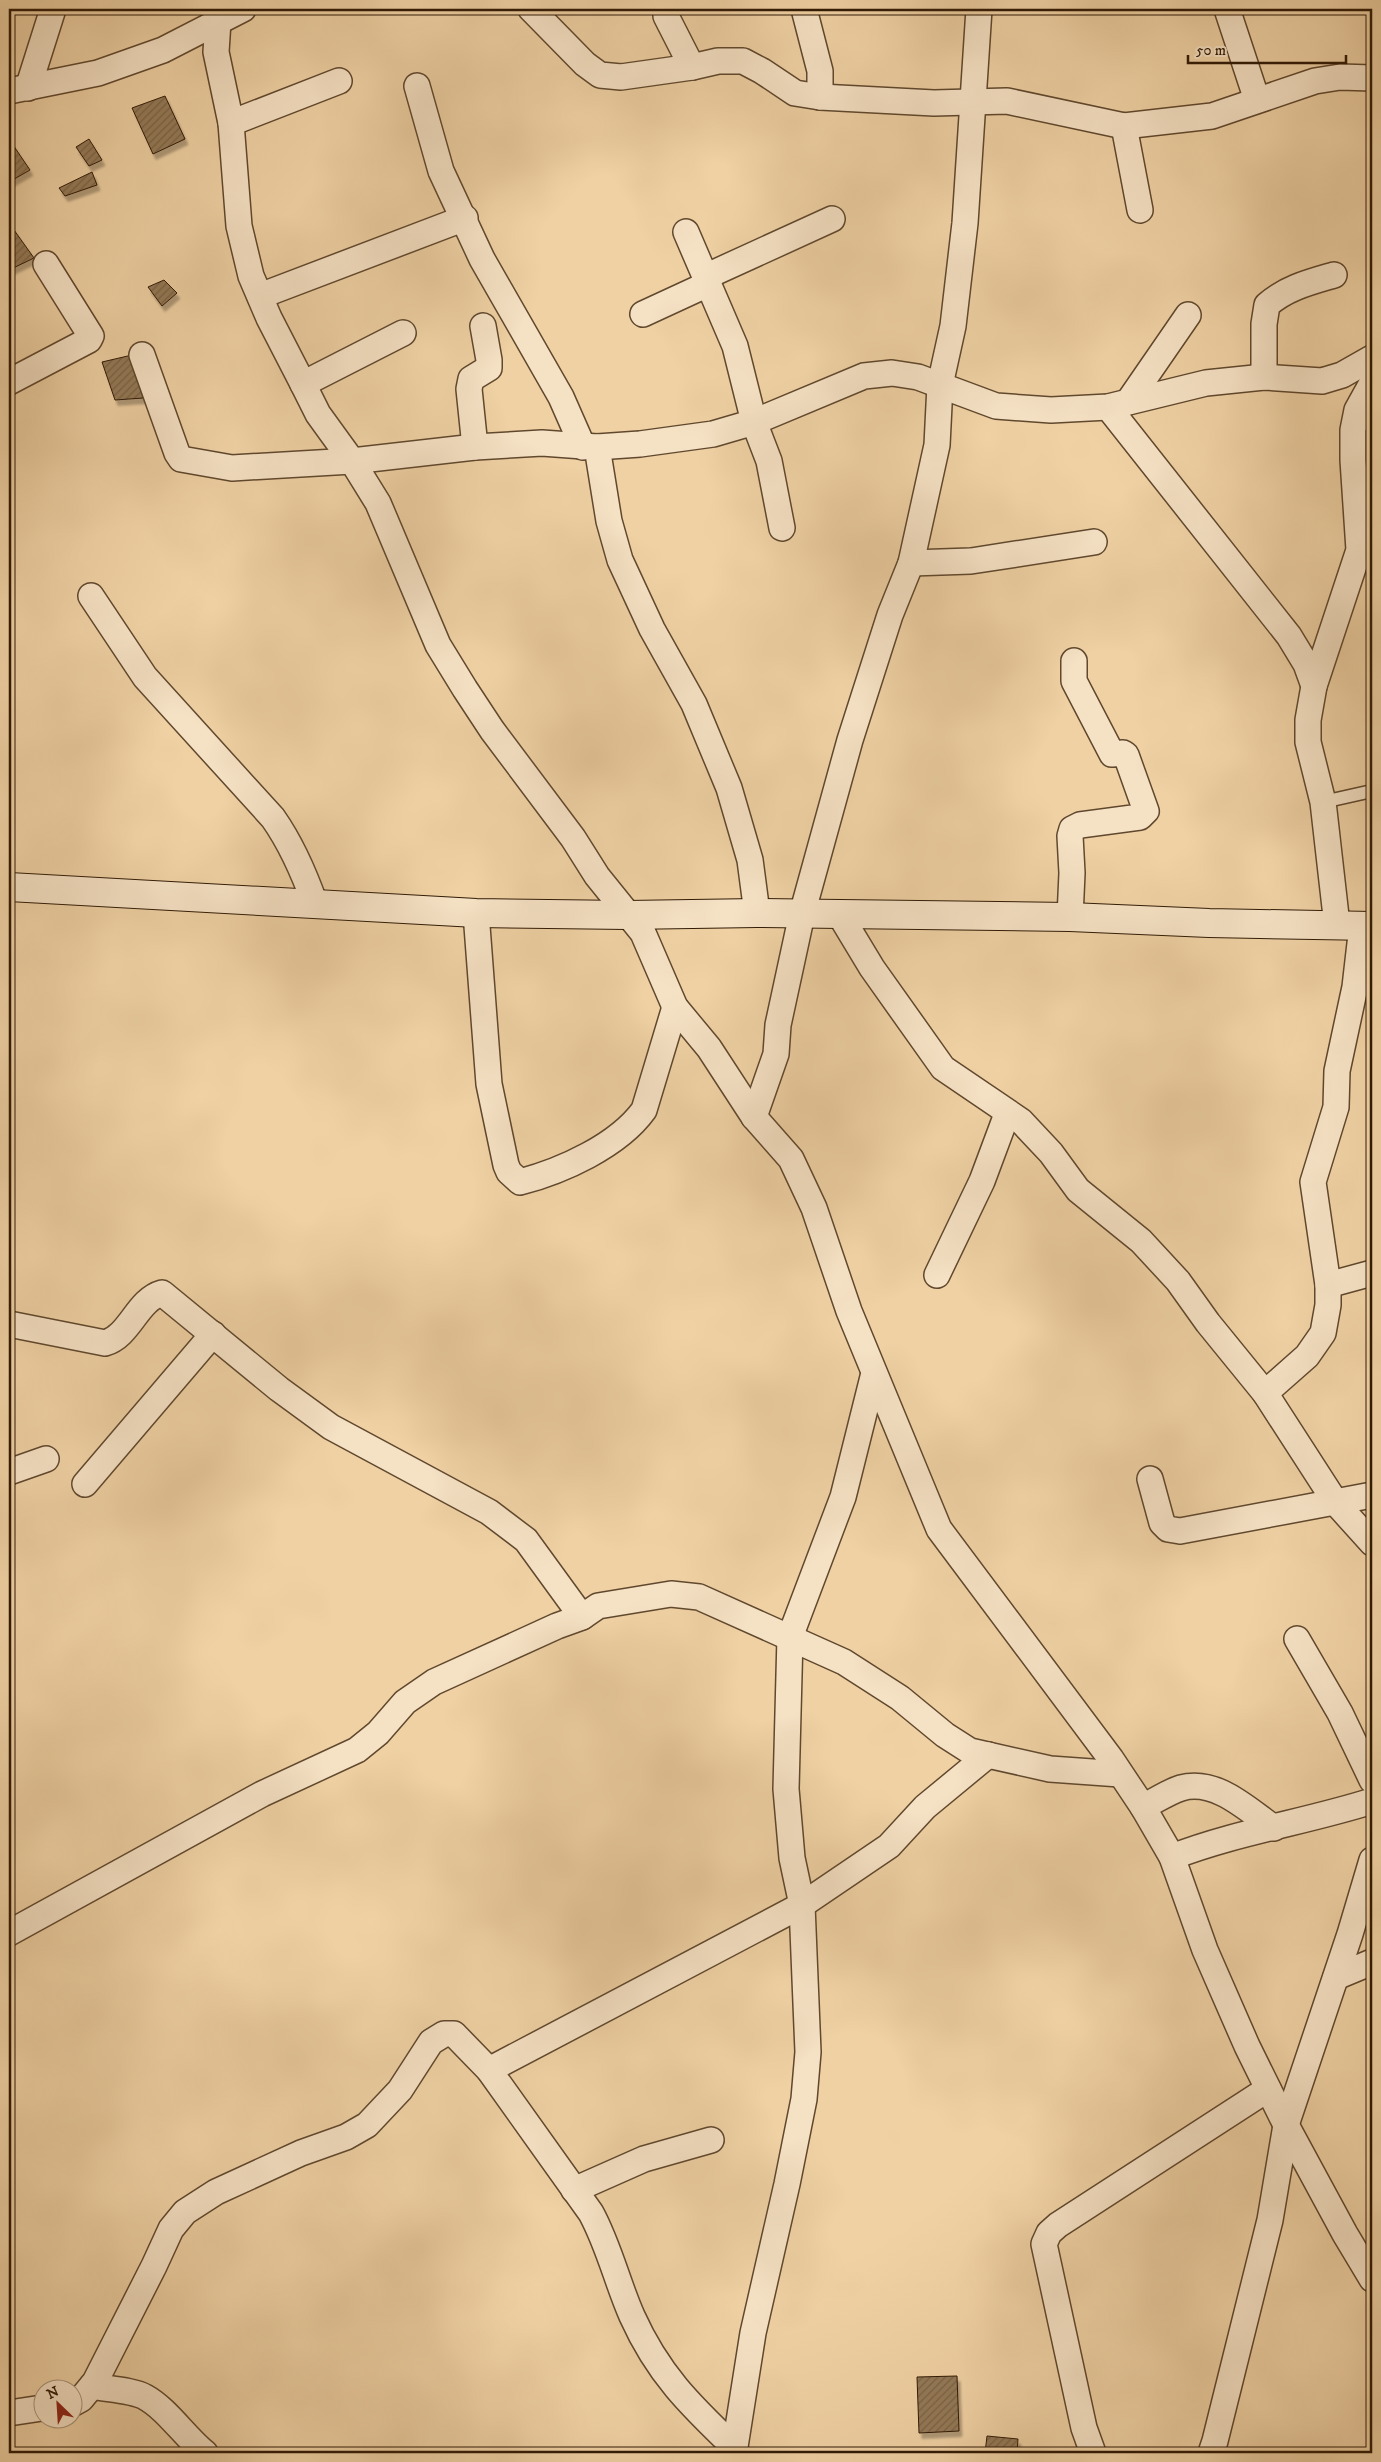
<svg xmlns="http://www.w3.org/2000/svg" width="1381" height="2462" viewBox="0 0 1381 2462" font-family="'IM FELL DW Pica',serif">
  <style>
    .building { fill: url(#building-hatch); stroke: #311b06; filter: url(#shadow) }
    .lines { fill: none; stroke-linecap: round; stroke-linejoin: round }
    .lane-casing { stroke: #60482e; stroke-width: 15 }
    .street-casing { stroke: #60482e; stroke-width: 28 }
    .secondary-casing { stroke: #311b06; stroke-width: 30 }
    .lane { stroke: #f5e1c4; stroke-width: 12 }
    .street { stroke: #f5e1c4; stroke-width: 25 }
    .secondary { stroke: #f5e1c4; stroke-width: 28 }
  </style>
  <defs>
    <pattern id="building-hatch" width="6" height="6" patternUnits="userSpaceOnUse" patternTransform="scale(1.25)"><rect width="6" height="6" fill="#947a58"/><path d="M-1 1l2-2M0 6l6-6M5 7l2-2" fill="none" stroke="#796347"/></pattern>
    <filter id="shadow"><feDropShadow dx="3" dy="5.5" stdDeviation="1" flood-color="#0004"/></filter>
  </defs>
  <rect width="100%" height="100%" fill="#efd1a4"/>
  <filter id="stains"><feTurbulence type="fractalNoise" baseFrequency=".004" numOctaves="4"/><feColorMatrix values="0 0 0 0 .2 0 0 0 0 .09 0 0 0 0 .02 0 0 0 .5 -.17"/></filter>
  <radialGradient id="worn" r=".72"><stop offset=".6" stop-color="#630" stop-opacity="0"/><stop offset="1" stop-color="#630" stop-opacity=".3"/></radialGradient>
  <g class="building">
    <path d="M165,96L185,139L153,154L132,108Z"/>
    <path d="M9,139L30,170L9,182Z"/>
    <path d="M89,139L102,160L89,166L76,147Z"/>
    <path d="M92,172L97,185L65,196L59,188Z"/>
    <path d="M9,223L34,258L9,270Z"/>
    <path d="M164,280L177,293L162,306L148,287Z"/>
    <path d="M132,355L143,398L115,400L102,362Z"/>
    <path d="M957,2376L959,2431L919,2433L917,2377Z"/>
    <path d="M987,2436L1018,2439L1017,2453H985Z"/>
  </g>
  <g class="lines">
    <g class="lane-casing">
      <path id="lane" d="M1323,802L1372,791"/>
    </g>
    <g class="street-casing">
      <g id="street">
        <path d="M217,9L218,21L216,52L231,123L239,226L251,276L269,318L303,384L318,414L352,461L378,503L438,645L465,689L492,730L573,838L597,876L643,933L675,1007L709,1048L754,1117L791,1159L814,1208L849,1311L939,1529L1111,1759L1143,1807L1172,1857L1205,1950L1247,2046L1286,2125L1345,2234L1372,2279"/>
        <path d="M531,9L585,64L600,75L621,77L692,67L718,61H743L762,71L795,93L820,97L934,103L1007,101L1124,126L1212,116L1315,81L1340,77L1372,78"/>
        <path d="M666,9V16L692,67"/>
        <path d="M804,9L820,71V97"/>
        <path d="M1227,9L1257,100"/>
        <path d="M417,86L441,171L482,259L561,397L583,447"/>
        <path d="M28,88L53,9"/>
        <path d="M9,91L98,73L163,50L243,9"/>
        <path d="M231,123L339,81"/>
        <path d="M1124,126L1140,210"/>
        <path d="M686,232L735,346L754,422L769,461L782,528"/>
        <path d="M705,277L832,219"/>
        <path d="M260,296L465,218"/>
        <path d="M643,314L708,284"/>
        <path d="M142,355L177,453L181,459L232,468L352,461L475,447L542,443L597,447L640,444L713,434L754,422L864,376L892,373L918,377L996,406L1051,410L1108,407L1206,383L1264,377L1322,381L1342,375L1372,358"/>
        <path d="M1264,377V324L1267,305C1286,288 1310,282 1334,275"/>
        <path d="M9,382L89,340L91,336L46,264"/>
        <path d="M303,384L403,333"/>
        <path d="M1128,402L1188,315"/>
        <path d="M1108,407L1289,636L1306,664L1314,686"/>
        <path d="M475,447L469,389L471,379L489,368V360L483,326"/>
        <path d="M597,447L609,521L620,560L652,629L694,704L729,788L750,860L757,913"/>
        <path d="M911,563L971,561L1094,542"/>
        <path d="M91,596L145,677L273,818C292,845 304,873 315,904"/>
        <path d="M476,913L489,1084L506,1165L509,1172L520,1182C562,1171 618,1146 644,1110L675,1007"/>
        <path d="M840,915L872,968L943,1068L1021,1121L1051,1153L1078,1190L1141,1241L1178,1281L1208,1323L1265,1393L1336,1503L1372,1543"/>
        <path d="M1070,917L1072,873L1070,836L1072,829L1080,825L1140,817L1146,811L1126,755L1123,753L1112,754L1074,681V661"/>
        <path d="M1337,925L1323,802L1308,742V720L1314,686L1359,550L1353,460V430L1357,410L1372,383"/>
        <path d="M754,1117L776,1054L778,1025L802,914L850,740L890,615L911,563L937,445L940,385L953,326L965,223L979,9"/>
        <path d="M937,1275L982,1181L1007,1114"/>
        <path d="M1328,1285L1372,1273"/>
        <path d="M9,1324L105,1343C130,1336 137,1300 162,1293L279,1389L331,1427L489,1512L526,1540L582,1617"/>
        <path d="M1265,1393L1307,1356L1323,1333L1328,1305V1285L1313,1182L1336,1107L1337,1071L1355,987L1362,926"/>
        <path d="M9,1472L46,1459"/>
        <path d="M1150,1479L1162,1523L1168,1529L1180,1531L1372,1495"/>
        <path d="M85,1484L213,1334"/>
        <path d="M1297,1639L1340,1713L1372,1780"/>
        <path d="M1143,1807C1155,1801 1168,1792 1181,1788C1216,1778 1248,1810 1274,1828"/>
        <path d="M1172,1857C1236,1832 1306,1822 1372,1801"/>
        <path d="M9,1933L262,1794L357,1750L378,1733L405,1702L434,1682L557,1626L582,1617L598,1606L671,1594L699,1597L844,1662L900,1698L945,1735L970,1751L1050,1769L1120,1774"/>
        <path d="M1336,1977L1372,1962"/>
        <path d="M489,2070L802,1905L889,1846L925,1807L988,1755"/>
        <path d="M574,2190L644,2159L711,2140"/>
        <path d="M92,2386C106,2389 133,2390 145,2397C167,2409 185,2437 205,2453"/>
        <path d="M72,2404L81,2399L95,2382L154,2266L171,2229L185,2212L216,2192L301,2153L346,2137L367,2125L400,2090L431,2042L444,2034H454L489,2070L591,2213C609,2246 617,2282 632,2316C658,2374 690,2405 735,2448"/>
        <path d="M9,2413L42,2408"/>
        <path d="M734,2453L753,2333L787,2184L804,2099L808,2052L802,1905L792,1858L786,1789L790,1637L843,1497L874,1373"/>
        <path d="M1093,2453L1084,2428L1044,2244L1049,2233L1058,2225L1268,2089"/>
        <path d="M1211,2453L1215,2441L1270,2220L1286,2125L1350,1934L1372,1860"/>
      </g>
    </g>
    <g class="secondary-casing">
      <path id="secondary" d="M9,887L476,913L627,915L757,913L1070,917L1209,923L1372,926"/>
    </g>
    <use href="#lane" class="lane"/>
    <use href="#street" class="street"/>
    <use href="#secondary" class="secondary"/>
  </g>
  <rect width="1381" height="2462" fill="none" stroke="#efd1a4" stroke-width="30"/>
  <rect x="10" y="10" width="1361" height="2442" fill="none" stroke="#311b06" stroke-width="2.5"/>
  <rect x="15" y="15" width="1351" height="2432" fill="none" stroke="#311b06"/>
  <g transform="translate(58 2404) rotate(335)"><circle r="24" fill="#f5e1c4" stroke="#a79278"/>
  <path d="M0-4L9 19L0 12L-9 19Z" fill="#8f2418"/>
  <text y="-8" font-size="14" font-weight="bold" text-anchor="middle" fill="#311b06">N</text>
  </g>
  <path d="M1188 55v8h158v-8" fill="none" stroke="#311b06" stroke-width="2.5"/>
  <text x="1196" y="55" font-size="15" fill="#311b06" stroke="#f5e1c4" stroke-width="4" paint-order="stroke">50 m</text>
  <rect width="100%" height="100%" filter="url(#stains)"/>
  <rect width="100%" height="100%" fill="url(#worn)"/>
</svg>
